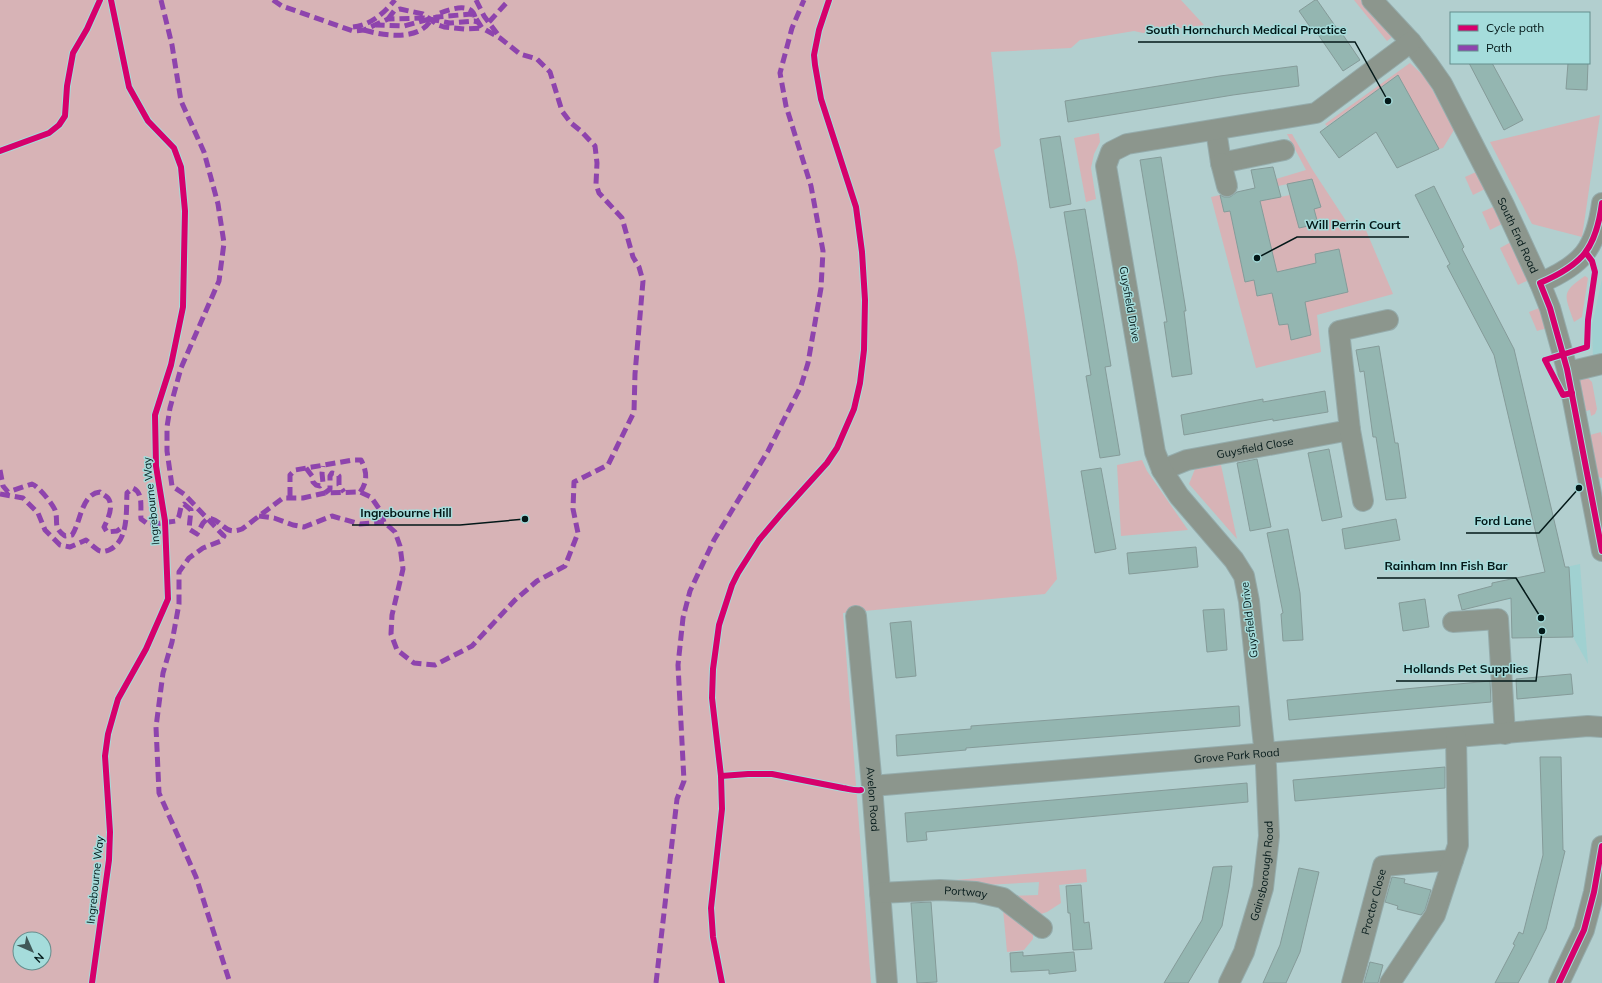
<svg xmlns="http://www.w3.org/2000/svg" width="1602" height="983" viewBox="0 0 1602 983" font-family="Mulish,sans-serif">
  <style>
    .built { fill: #a0d1d1 }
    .green { fill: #d7b3b6; fill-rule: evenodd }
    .building { fill: #94b6b1; stroke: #859b99 }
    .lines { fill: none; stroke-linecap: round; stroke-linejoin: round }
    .minor-casing { stroke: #95acac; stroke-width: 22 }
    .minor { stroke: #8c968d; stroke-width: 20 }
    .quiet { stroke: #8e44ad; stroke-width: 5; stroke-dasharray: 10 5; stroke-linecap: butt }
    .cycleway-casing { stroke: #a5dcdb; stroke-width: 8 }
    .cycleway { stroke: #d6006c; stroke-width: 6 }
    .labels { text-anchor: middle; stroke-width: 3; stroke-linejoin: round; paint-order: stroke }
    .street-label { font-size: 11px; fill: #031818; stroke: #a5dcdb }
    .leader { fill: none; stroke: #031818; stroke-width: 1.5 }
    .callout-dot { fill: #031818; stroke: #a5dcdb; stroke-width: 1.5 }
    .callout-label { font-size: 12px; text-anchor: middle; font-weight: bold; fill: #031818; stroke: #a5dcdb; stroke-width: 3; stroke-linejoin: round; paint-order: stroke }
  </style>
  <rect width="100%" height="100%" fill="#b2cfcf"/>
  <g class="built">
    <path d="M1602,279V356L1593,359L1592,325Z"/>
    <path d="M1580,564L1588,664L1573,637L1512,638L1511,600H1494L1492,583Z"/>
  </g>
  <g class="green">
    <path d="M0,0H1181L1204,25L1143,33L1134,31L1080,40L1071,48L991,52L1001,146L994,150L1017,262L1028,338L1057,579L1045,594L843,613L871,983H0ZM20,939H44V963H20Z"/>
    <path d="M1354,0H1361L1392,37L1387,41Z"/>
    <path d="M1410,63L1426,78L1454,130L1443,148L1439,149L1398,75L1327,126L1325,124Z"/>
    <path d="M1600,115L1582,237L1532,224L1490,142Z"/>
    <path d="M1099,133L1100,142L1094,154L1091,168L1096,199L1086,202L1074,138Z"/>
    <path d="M1287,134H1292L1312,169L1350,227L1362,221L1393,294L1317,315L1321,352L1256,368L1211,197L1220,195L1224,212L1230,211L1245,282L1254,280L1257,296L1279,292L1275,308L1279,325L1288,324L1291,340L1311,335L1302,287L1319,299L1347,292L1339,249L1315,254L1316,263L1277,272L1260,201L1290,195L1300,228L1318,224L1314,209L1321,206L1312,179L1278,186L1276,179L1306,170Z"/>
    <path d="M1476,172L1485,189L1473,195L1465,177Z"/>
    <path d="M1493,207L1502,224L1490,230L1482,212Z"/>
    <path d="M1511,242L1529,280L1518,285L1500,248Z"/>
    <path d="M1585,276L1588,278L1582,317L1574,322C1565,295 1560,293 1585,276Z"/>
    <path d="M1539,308L1547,328L1537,331L1529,312Z"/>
    <path d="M1586,376L1592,382L1597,409L1595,414L1591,416L1590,410L1586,411L1579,377Z"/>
    <path d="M1601,432L1602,437V478L1598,477L1590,435Z"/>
    <path d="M1142,460L1147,471L1188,530L1121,536L1117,465Z"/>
    <path d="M1221,465L1237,539L1189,484L1195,469Z"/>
    <path d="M1086,869L1087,882L1059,885L1061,903L1047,912L1038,915L1011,896L1038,895L1039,882L985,885H895Z"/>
    <path d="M1003,909L1033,934V939L1024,950L1007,952Z"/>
  </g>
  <g class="building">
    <path d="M1315,0H1317L1338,30L1339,29L1360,60L1343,71L1317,33L1315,34L1299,11Z"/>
    <path d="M1469,63H1492L1523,120L1504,130Z"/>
    <path d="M1568,63H1588L1587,90L1566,89Z"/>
    <path d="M1297,66L1299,86L1233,95L1068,122L1065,101L1220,76Z"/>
    <path d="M1398,75L1439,149L1397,168L1376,132L1339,158L1320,132Z"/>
    <path d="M1060,136L1071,204L1050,208L1040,139Z"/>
    <path d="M1161,157L1186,311H1184L1192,374L1172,377L1164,322H1167L1140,160Z"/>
    <path d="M1273,167L1281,197L1260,201L1277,272L1316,263L1315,254L1339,249L1348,292L1305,302L1311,335L1291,340L1288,324L1279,325L1272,293L1257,296L1254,280L1245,282L1230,211L1224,212L1220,195L1224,197H1230L1237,192L1255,188L1251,170Z"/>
    <path d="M1312,179L1321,207L1314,209L1318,224L1299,228L1287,184Z"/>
    <path d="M1434,186L1464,247L1462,249L1514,349L1565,567H1569L1573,637L1512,638L1511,598L1462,610L1458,595L1492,586V583L1545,572L1494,355L1447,266L1450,264L1415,195Z"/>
    <path d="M1085,209L1111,366L1105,367L1120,455L1100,458L1086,376L1091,375L1064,212Z"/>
    <path d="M1379,346L1395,443H1398L1406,498L1386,500L1376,437H1373L1364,371L1360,372L1356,350Z"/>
    <path d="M1325,391L1328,412L1273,421V419L1184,435L1181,415L1263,399V402Z"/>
    <path d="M1329,449L1342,517L1322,521L1308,453Z"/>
    <path d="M1257,459L1271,527L1250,531L1237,463Z"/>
    <path d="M1101,468L1116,549L1095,553L1081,471Z"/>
    <path d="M1396,519L1400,540L1345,549L1342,529Z"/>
    <path d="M1288,529L1300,593L1303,640L1283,641L1281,614L1283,613L1267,533Z"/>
    <path d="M1196,547L1198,567L1129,574L1127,553Z"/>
    <path d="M1425,599L1429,627L1403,631L1399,603Z"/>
    <path d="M1224,609L1227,650L1207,652L1203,610Z"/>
    <path d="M911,621L916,676L896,678L890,623Z"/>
    <path d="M1571,674L1573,694L1517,699L1516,679Z"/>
    <path d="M1490,681L1491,702L1289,720L1287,700Z"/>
    <path d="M1239,706L1240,726L966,748V750L897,756L896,735L971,729V726Z"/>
    <path d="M1540,757H1561L1563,850L1565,851L1546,929L1530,961L1518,983H1495L1515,945L1513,944L1519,932L1523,934L1543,855Z"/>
    <path d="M1445,767V788L1295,801L1293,780Z"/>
    <path d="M1247,783L1248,802L926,832L927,840L907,842L905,813Z"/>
    <path d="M1232,866L1229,888L1222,926L1188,983H1164L1202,920L1213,867Z"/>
    <path d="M1299,868L1319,872L1300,952L1286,983H1263L1280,945Z"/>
    <path d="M1392,877L1405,879L1404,883L1431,890L1425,910L1421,915L1397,909L1398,906L1385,902Z"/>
    <path d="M1081,885L1084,923L1089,922L1092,949L1073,950L1070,913H1068L1066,886Z"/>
    <path d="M931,902L937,982L917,983L911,903Z"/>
    <path d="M1023,952V956L1074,952L1076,971L1049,974V970L1011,972L1010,953Z"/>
    <path d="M1370,962L1383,965L1378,983H1364Z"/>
  </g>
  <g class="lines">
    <g class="minor-casing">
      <g id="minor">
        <path id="s1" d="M1372,0L1411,42L1428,64L1442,84L1504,205L1540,283L1550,308L1567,369L1602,551"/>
        <path d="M1216,130L1221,163L1284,150"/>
        <path d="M1221,163L1227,186"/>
        <path d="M1540,283C1582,265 1596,249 1602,203"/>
        <path d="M1568,372L1602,364"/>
        <path id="s2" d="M1162,470L1187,460L1350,430"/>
        <path d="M1363,501L1350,430L1339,331L1388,320"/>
        <path id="s3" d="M856,616L872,786L887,983"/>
        <path d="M1453,622L1498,619L1505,734"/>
        <path id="s4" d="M872,786L1588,726L1602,727"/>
        <path id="s5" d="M880,893L940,890L976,892L1003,898L1042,928"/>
        <path id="s6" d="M1229,983L1244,952L1263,888L1269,836L1266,766L1249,601L1244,576L1234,560L1179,496L1162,470L1155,452L1106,166L1111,152L1127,144L1316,113L1411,42"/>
        <path id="s7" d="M1352,983L1383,866L1453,860"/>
        <path d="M1390,983L1435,915L1458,845L1456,738"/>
        <path d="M1559,983L1584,930L1594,892L1602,846"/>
      </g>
    </g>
    <use href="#minor" class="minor"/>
    <g class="quiet">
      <path d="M161,0L172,45L181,101L204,152L218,204L224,243L219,281L181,368L170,408L167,427V451L172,486L184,494L224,536L221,541L203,548L189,558L179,572V604L172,642L163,673L156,727L159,793L196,877L230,983"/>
      <path d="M273,0L282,6L353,31L364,30L388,19L424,18L450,23L474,21L478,22"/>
      <path d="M476,0L484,16L499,36"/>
      <path d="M440,13C451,9 471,2 475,17"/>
      <path d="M388,19L394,11L400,9L423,14L438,25L444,27L465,29L482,28"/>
      <path d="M489,22L509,0"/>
      <path d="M353,27C371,25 384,13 395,0"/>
      <path d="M364,30C384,36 419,41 431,20"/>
      <path d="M306,468L312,476L313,482L316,485L320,486L323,483L322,473L323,466"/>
      <path d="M0,470L3,486L8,492L32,484C38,486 52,503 55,510C59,522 52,527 65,536L72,535C81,522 81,494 100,492C102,494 106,496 108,498C114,506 108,519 104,527L107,532L117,531L124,526"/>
      <path d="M325,493L330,489V476L332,473L337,474L339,476V485L344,492"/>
      <path d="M0,494L23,498L38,513L45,530L60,545L70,547L86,540C90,543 95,549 100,551C104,552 106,551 109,550C129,541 126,511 127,493L133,488C144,493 140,509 141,519L149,525L176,521L179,516L181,507L184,504L191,510L189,529L197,534L203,523L208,518C224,520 223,536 242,529L283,498H303L325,493L360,492L371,497L380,510L384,522L395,532L400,546L403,569L392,615L391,634L397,650L414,663L435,665L472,646L515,600L537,581L565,566L578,533L573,509L574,482L608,465L634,412L635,374L643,281L639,267L633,257L622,218L599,193L596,184L597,163L595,146L581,131L571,123L562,111L550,72L537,59L520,54L500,38L482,28L475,17L471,14L437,17L404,26L376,25"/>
      <path d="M290,497V475L295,470L353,460H361C367,471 368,482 360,492"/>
      <path d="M259,516L274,518L293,525L304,527L332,516L360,524L384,522"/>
      <path d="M656,983L677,799L684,781L678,665L683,618L690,591L714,540L768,451L801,386L808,363L821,288L823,251L811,186L786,106L780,73L792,28L804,0"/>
    </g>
    <g class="cycleway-casing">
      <g id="cycleway">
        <path d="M0,151L49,133L59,125L65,116L67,86L73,53L87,29L100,0"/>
        <path d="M1602,203C1596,249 1582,265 1540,283L1550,308L1567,369L1602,551"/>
        <path d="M1572,393L1563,395L1545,360L1587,347L1588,320L1595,272L1592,261L1586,253"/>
        <path d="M721,776L748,774H772L843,788C849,789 855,791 861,790"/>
        <path d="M92,983L109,860L110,832L105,756L108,734L118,699L146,649L168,599L165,521L156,466L155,415L171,365L183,307L185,211L181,167L174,148L148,121L129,87L111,0"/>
        <path d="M722,983L713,937L711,908L722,809L721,776L712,698L713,669L719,625L732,585L738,573L759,540L781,514L827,463L837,448L854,409L860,383L864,350L865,300L862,252L856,207L821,99L815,65L814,55L819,30L829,0"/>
        <path d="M1559,983L1584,930L1594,892L1602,846"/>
      </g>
    </g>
    <use href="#cycleway" class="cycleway"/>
  </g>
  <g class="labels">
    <g class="street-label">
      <text dy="4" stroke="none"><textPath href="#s1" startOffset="279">South End Road</textPath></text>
      <text transform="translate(1130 304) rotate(80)" y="4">Guysfield Drive</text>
      <text dy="4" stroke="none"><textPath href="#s2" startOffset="96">Guysfield Close</textPath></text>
      <text transform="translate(151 501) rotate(-96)" y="4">Ingrebourne Way</text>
      <text transform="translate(1249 620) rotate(-97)" y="4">Guysfield Drive</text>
      <text dy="4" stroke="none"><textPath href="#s4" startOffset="366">Grove Park Road</textPath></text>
      <text dy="4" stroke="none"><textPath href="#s3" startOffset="184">Avelon Road</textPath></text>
      <text dy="4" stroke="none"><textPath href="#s6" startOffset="118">Gainsborough Road</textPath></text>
      <text transform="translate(95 880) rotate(-84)" y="4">Ingrebourne Way</text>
      <text dy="4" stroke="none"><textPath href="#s5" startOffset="86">Portway</textPath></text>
      <text dy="4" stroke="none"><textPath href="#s7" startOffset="84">Proctor Close</textPath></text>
    </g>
  </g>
  <path class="leader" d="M1388 101L1355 42H1138M1257 258L1297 237H1409M525 519L460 525H352M1579 488L1539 533H1466M1541 618L1516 578H1377M1542 631L1536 681H1396"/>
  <g class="callout-dot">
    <circle cx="1388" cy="101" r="4"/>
    <circle cx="1257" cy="258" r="4"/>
    <circle cx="525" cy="519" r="4"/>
    <circle cx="1579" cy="488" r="4"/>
    <circle cx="1541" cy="618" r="4"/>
    <circle cx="1542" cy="631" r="4"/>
  </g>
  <g class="callout-label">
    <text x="1246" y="34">South Hornchurch Medical Practice</text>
    <text x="1353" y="229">Will Perrin Court</text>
    <text x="406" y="517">Ingrebourne Hill</text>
    <text x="1503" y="525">Ford Lane</text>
    <text x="1446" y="570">Rainham Inn Fish Bar</text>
    <text x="1466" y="673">Hollands Pet Supplies</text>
  </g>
  <rect x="1450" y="12" width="140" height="52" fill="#a5dcdb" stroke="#648e8d"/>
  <rect x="1458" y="25" width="20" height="6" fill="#d6006c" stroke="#648e8d"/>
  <text x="1486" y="32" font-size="12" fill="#031818">Cycle path</text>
  <rect x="1458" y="45" width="20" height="6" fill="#8e44ad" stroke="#648e8d"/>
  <text x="1486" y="52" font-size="12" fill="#031818">Path</text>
  <g transform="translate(32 951) rotate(135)"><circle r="19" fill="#a5dcdb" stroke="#648e8d"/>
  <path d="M0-3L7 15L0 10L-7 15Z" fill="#405858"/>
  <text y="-6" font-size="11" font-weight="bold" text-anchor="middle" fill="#031818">N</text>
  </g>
</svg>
